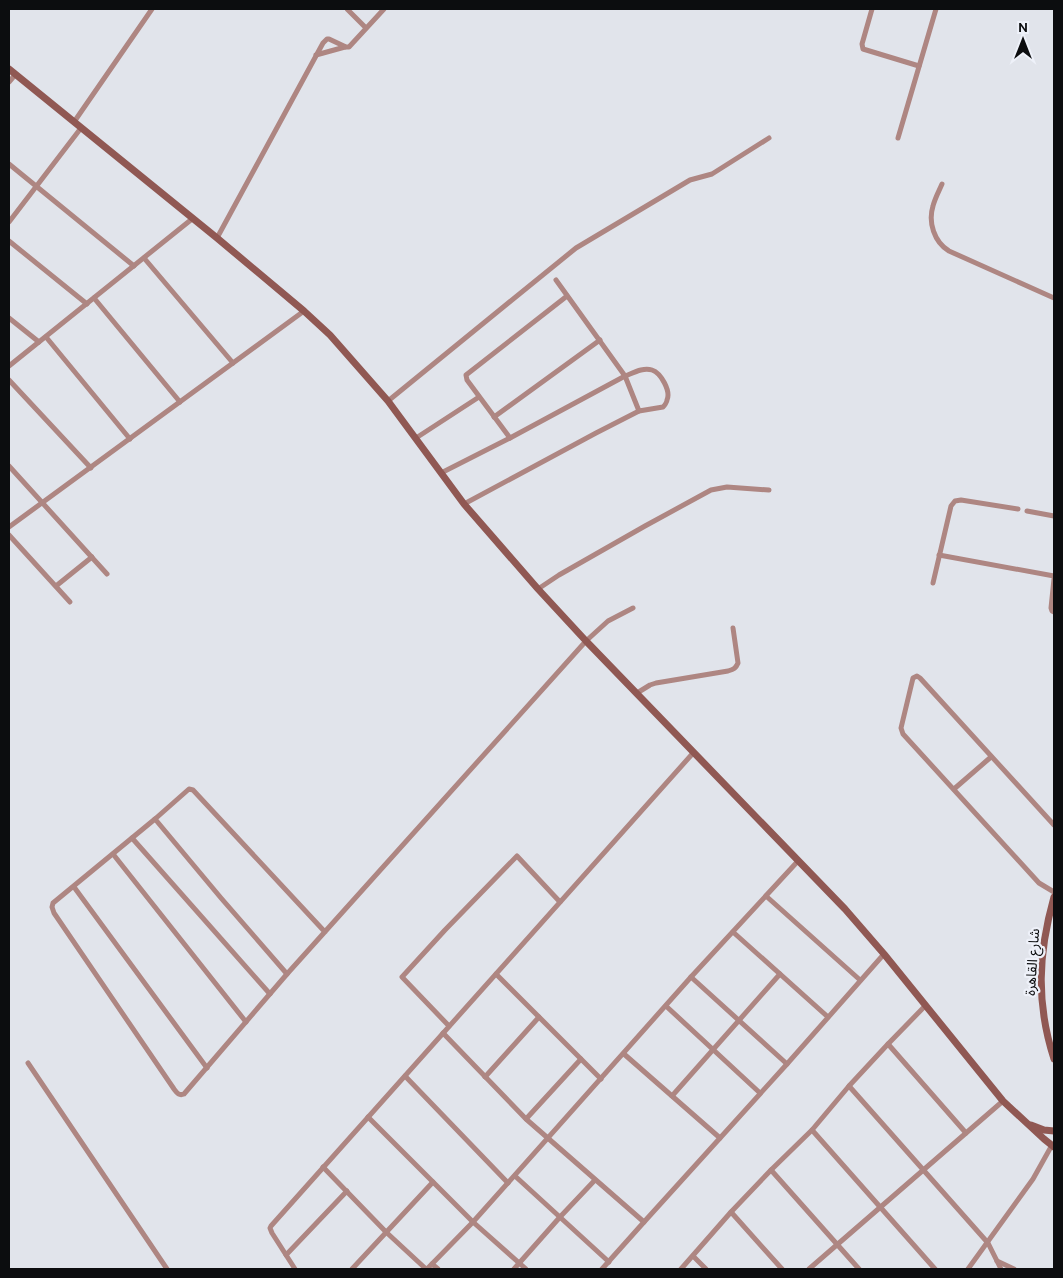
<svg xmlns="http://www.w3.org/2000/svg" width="1063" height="1278" viewBox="0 0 1063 1278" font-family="Overpass,'Noto Sans Arabic',sans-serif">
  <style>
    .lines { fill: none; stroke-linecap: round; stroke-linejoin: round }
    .street { stroke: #ae8682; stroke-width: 5 }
    .secondary { stroke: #905853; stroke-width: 7 }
    .labels { text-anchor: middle; stroke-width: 4.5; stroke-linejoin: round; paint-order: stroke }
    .street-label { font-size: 14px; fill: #0c0d0f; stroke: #eef1f9 }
  </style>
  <rect width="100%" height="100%" fill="#e1e4eb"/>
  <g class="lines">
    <g class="street">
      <path d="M347,9L366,28"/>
      <path d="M872,9L862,44L863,49L919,66"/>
      <path d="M316,55L345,47"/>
      <path d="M9,82L15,75"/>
      <path d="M74,122L152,9"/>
      <path d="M898,138L936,9"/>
      <path d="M9,164L134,266"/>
      <path d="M942,184C939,191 935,198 933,206C928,222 934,242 949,251L1054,298"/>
      <path d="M9,222L81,128"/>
      <path d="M217,238L323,43L327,39H329L346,47H349L384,9"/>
      <path d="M9,241L87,304"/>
      <path d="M144,258L233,363"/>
      <path d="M556,280L625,376L639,411"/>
      <path d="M94,298L180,402"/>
      <path d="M9,318L39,342"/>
      <path d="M46,337L130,439"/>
      <path d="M9,366L192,219"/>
      <path d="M9,380L91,468"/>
      <path d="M388,401L507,304L576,248L690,180L712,174L769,138"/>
      <path d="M494,417L600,340"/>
      <path d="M416,438L479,397"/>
      <path d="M510,438L467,380L466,375L567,296"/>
      <path d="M9,466L107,574"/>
      <path d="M441,473L510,438L625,376C633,373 643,367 652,370C661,373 671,391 667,400C667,402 664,406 663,407L639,411L596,433L464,504"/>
      <path d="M1027,511L1054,516"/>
      <path d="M9,527L304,311"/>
      <path d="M9,535L70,602"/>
      <path d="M939,555L1054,576"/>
      <path d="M1054,579L1051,608L1052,611L1054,612"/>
      <path d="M933,583L951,506L955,501L961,500L1018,509"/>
      <path d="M56,586L92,557"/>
      <path d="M538,589L559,575L645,526L711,490L727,487L769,490"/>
      <path d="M637,693L650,685L656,683L728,671C734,669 736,668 738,663L733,628"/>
      <path d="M954,789L991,757"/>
      <path d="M155,819L221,898L287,974"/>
      <path d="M1054,825L920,678L917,676L913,678L901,728L903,734L1039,883L1054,892"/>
      <path d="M132,838L270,994"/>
      <path d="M113,854L246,1022"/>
      <path d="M74,887L207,1068"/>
      <path d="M766,896L860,980"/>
      <path d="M325,932L193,790L189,789L155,819L53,903L52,907L54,913L174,1089C177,1093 179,1096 184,1094L287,974L586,641L608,621L633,608"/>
      <path d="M733,932L828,1017"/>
      <path d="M496,974L601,1079"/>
      <path d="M691,977L787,1064"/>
      <path d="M666,1006L760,1093"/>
      <path d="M449,1026L402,977L445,930L517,856L560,902"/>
      <path d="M443,1033L526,1119L644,1222"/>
      <path d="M888,1044L966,1133"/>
      <path d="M624,1054L720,1138"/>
      <path d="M28,1063L167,1269"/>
      <path d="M405,1076L508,1183"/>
      <path d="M485,1077L539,1017"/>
      <path d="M849,1086L988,1243L1001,1269"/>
      <path d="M672,1096L780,974"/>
      <path d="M368,1117L473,1222L526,1269"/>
      <path d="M526,1119L581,1059"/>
      <path d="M812,1130L935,1269"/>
      <path d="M323,1167L386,1232L426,1269"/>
      <path d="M771,1170L859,1269"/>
      <path d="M515,1176L609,1262"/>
      <path d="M731,1212L782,1269"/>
      <path d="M286,1255L347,1191"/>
      <path d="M693,1256L706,1269"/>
      <path d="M997,1261L1014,1269"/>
      <path d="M432,1264L438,1269"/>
      <path d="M295,1269L272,1233L270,1228L271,1226L694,752"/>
      <path d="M352,1269L433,1182"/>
      <path d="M427,1269L473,1222L691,977L798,861"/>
      <path d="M514,1269L560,1217L595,1180"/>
      <path d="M602,1269L644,1222L787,1064L884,954"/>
      <path d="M681,1269L731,1212L771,1170L812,1130L849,1086L888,1044L926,1005"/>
      <path d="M809,1269L1003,1101"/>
      <path d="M968,1269L1033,1179L1052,1145"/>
    </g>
    <g class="secondary">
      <path d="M9,69L217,238L304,311L330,335L388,401L464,504L538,589L586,641L845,909L884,954L1003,1101L1044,1139L1054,1147"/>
      <path d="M1054,897C1038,954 1036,1003 1054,1059"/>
      <path d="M1031,1125L1044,1130L1054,1131"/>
    </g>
  </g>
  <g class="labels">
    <g class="street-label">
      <text transform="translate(1032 962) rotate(-86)" y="5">شارع القاهرة</text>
    </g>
  </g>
  <rect width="1063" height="1278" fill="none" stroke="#0c0d0f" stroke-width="20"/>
  <g transform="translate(1023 40)" stroke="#eef1f9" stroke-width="4" paint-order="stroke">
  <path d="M0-4L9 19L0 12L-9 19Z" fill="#0c0d0f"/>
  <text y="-8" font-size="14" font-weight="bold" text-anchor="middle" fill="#0c0d0f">N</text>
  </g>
</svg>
